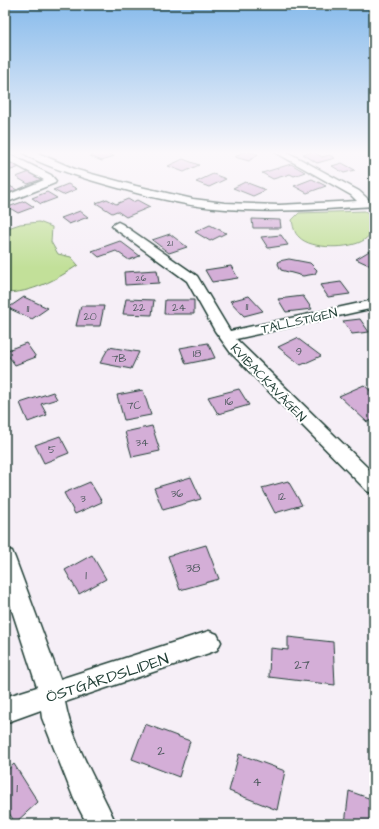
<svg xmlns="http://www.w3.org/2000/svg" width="379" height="829" viewBox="0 0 379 829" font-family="'Architects Daughter',sans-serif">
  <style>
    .green { fill: #c2e099; stroke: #708e66 }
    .building { fill: #d4aed7; stroke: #1f3d34 }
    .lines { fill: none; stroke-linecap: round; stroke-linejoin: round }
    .street-casing { stroke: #1f3d34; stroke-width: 3 }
    .street { fill: #fff; fill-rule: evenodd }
    .labels { text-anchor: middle; stroke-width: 4; stroke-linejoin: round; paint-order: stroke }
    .far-number-label { font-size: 9px; fill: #4c595d }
    .number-label { font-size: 11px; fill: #4c595d }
    .street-label { font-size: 13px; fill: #1f3d34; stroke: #fff }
    .near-number-label { font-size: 13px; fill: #4c595d }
    .near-street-label { font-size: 16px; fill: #1f3d34; stroke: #fff }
  </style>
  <rect width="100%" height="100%" fill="#f6eff7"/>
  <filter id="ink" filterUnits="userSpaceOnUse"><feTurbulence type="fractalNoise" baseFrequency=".025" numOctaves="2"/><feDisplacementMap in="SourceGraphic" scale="8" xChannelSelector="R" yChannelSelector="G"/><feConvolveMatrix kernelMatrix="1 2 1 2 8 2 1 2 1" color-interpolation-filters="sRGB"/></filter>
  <g filter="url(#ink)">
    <g class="green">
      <path d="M365,211L373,218C373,226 372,235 364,240C351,249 311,250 299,237C294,233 293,225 292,220L299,213Z"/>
      <path d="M39,222L52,227L51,242L58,254L71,257L78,265C56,280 31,293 5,293V229L20,224Z"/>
    </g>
    <g class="building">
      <path d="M100,152H102L114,156L102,161L90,156Z"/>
      <path d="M242,152H249L258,154L249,161L235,157Z"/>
      <path d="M314,152L322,157L329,155L335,158L317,163L303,154Z"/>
      <path d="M183,159L199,165L184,172L168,166Z"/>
      <path d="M9,161L20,167L5,172V163Z"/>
      <path d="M342,163L355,170L344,173L332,166Z"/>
      <path d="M291,164L305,172L294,176L290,174L273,179L262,173Z"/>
      <path d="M30,172L42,179L28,184L16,177Z"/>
      <path d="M213,174L226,179L209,187L196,182Z"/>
      <path d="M312,179L326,186L307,193L294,186Z"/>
      <path d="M245,182L266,190L253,196L233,188Z"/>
      <path d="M5,184H6L17,190L5,194Z"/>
      <path d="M68,184L77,189L63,195L53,190Z"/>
      <path d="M47,192L57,198L41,204L32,198Z"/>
      <path d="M107,199L116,204L128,199L133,202L137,200L150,207L126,217L117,211L112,213L96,203Z"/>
      <path d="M25,201L34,207L18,213L8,207Z"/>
      <path d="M80,211L88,217L69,224L61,218Z"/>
      <path d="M252,219L280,220L281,228H253Z"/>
      <path d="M210,225L226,233L210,241L195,232Z"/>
      <path d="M170,234L187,247L169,253L152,240Z"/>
      <path d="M281,235L288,245L268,248L261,237Z"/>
      <path d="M120,241L140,256L129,260L116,251L99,257L92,251Z"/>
      <path d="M371,250L374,252L373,267L356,259Z"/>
      <path d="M289,259L310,263L317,270L315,274L303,276L281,270L278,264L279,261Z"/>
      <path d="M231,266L238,278L212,282L205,270Z"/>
      <path d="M157,270L159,283L125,285L124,272Z"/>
      <path d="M341,282L350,294L328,297L320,285Z"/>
      <path d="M249,296L263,311L244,316L230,301Z"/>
      <path d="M303,296L312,309L286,312L278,299Z"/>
      <path d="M24,297L48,308L32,319L8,308Z"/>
      <path d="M126,299L154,300L152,315L123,314Z"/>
      <path d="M165,300H194V314H164Z"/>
      <path d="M81,306H104L100,326H76Z"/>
      <path d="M360,319L369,332L352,334L343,321Z"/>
      <path d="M297,338L321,356L301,365L278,347Z"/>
      <path d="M26,343L36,357L15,365L5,351Z"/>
      <path d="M208,343L215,358L186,364L180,348Z"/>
      <path d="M109,347L139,352L131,369L100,363Z"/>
      <path d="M364,385L374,394V419L367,422L339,396Z"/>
      <path d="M239,389L249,405L218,414L208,397Z"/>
      <path d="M143,390L151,415L124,420L117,395Z"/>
      <path d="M53,392L57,399L41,404L47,415L28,422L20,403Z"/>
      <path d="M152,426L160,451L132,457L125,432Z"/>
      <path d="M60,436L69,453L44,463L35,445Z"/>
      <path d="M191,477L201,499L163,510L154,488Z"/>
      <path d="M288,481L302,505L275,513L262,488Z"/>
      <path d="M90,482L102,502L75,514L64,493Z"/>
      <path d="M206,545L219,579L180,590L168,556Z"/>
      <path d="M92,555L106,579L79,594L65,570Z"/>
      <path d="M288,637L333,642L335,685L269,677L270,648L288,650Z"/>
      <path d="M145,724L190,741L179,777L132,759Z"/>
      <path d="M239,754L285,771L277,810L229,791Z"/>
      <path d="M14,764L38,802L15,823L5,806V772Z"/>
      <path d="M349,791L374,800V824H345Z"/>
    </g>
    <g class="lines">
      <g class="street-casing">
        <g id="street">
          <path d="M5,152L51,175L56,181L55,183L5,203V196L44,180L5,159Z"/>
          <path d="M23,152H35L77,170L136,186L193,199L225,203L279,205L357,201L351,195L275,152H287L359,191L369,200H374V206C325,209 275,213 226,209C179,206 132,192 87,179C74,175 31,161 23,152Z"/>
          <path d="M118,222L122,224L197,276L230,331L374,300V308L236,339L374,474V494L367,491L231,353L215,331L187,281L114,228L112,226L114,224Z"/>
          <path d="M5,549L12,551L15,558L60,679L209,631L217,634L221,642L217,650L209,653L65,702C73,746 99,784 116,824H87L74,799L42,718L41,710L5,723V697L37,687L5,589Z"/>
        </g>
      </g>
      <use href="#street" class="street"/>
    </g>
  </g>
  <linearGradient id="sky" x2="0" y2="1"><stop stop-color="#86baeb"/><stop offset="0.57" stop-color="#fbf8fb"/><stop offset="1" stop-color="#fbf8fb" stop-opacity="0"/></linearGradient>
  <rect width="379" height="268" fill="url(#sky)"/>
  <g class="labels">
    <g class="far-number-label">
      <text x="170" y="246">21</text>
      <text x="141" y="281">26</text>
    </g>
    <g class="number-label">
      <text x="247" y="310">11</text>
      <text x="139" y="311">22</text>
      <text x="179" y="311">24</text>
      <text x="28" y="312">11</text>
      <text x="90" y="320">20</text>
      <text x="299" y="355">9</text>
      <text x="197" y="357">18</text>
      <text x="119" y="362">7B</text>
      <text x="229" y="405">16</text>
      <text x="134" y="409">7C</text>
      <text x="142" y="446">34</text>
      <text x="52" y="453">5</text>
      <text x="177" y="497">36</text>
      <text x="282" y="500">12</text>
      <text x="83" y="502">3</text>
    </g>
    <g class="street-label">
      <text transform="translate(299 320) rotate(-13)" y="5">TALLSTIGEN</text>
      <text transform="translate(269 382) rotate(46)" y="5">KVIBACKAVÄGEN</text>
    </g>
    <g class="near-number-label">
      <text x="193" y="572">38</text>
      <text x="86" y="579">1</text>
      <text x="302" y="669">27</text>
      <text x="161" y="755">2</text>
      <text x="257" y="786">4</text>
      <text x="17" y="792">1</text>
    </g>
    <g class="near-street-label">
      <text transform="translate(107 677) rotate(-18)" y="6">ÖSTGÅRDSLIDEN</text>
    </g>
  </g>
  <rect width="379" height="829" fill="none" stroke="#fff" stroke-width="20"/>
  <rect x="10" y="10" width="359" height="809" fill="none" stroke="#1f3d34" stroke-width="1.5" filter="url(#ink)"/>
</svg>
